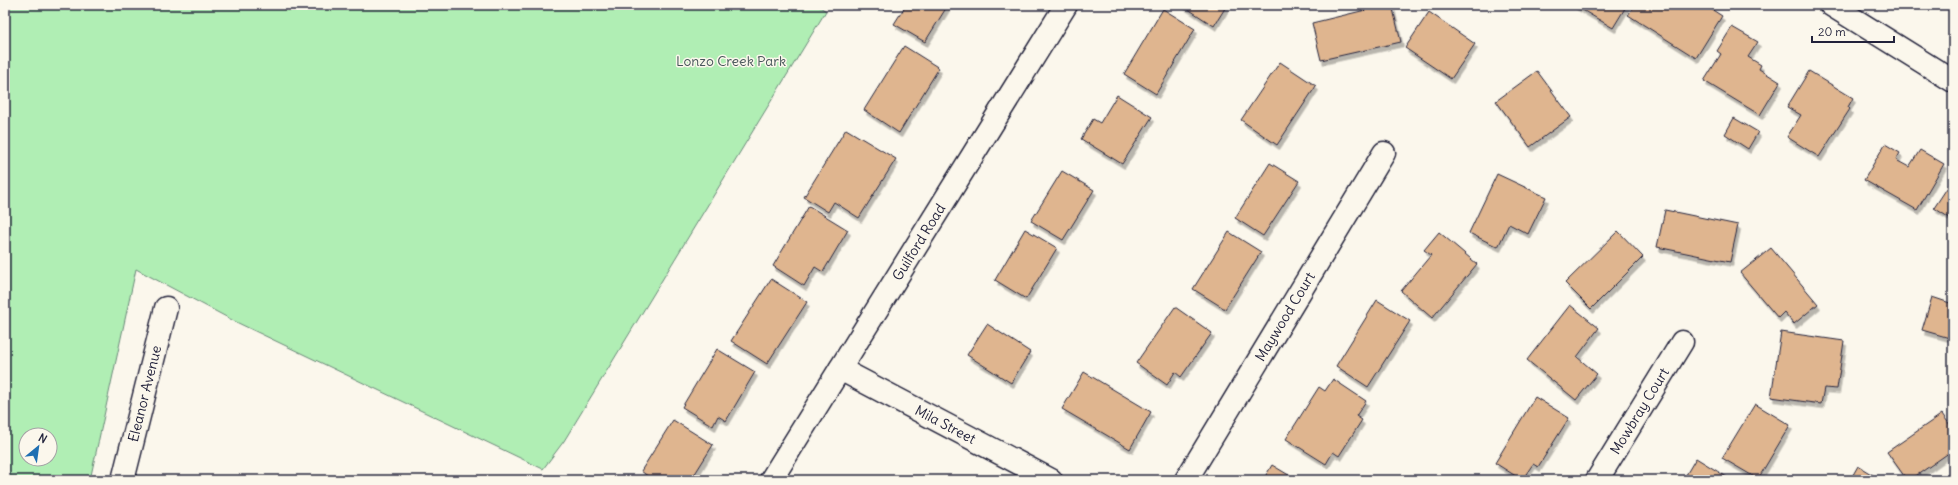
<svg xmlns="http://www.w3.org/2000/svg" width="1958" height="485" viewBox="0 0 1958 485" font-family="Delius,sans-serif">
  <style>
    .green { fill: #b0eeb4; stroke: #698878; fill-rule: evenodd }
    .building { fill: #dfb58f; stroke: #22223b; filter: url(#shadow) }
    .lines { fill: none; stroke-linecap: round; stroke-linejoin: round }
    .minor-casing { stroke: #22223b; stroke-width: 25 }
    .tertiary-casing { stroke: #22223b; stroke-width: 25 }
    .minor { stroke: #fbf7ec; stroke-width: 22 }
    .tertiary { stroke: #fbf7ec; stroke-width: 22 }
    .labels { text-anchor: middle; stroke-width: 3; stroke-linejoin: round; paint-order: stroke }
    .park-label { font-size: 14px; fill: #465559; stroke: #fbf7ec }
    .street-label { font-size: 14px; fill: #22223b; stroke: #fbf7ec }
  </style>
  <defs>
    <filter id="shadow"><feDropShadow dx="2.5" dy="4.5" stdDeviation="0" flood-color="#0004"/></filter>
  </defs>
  <rect width="100%" height="100%" fill="#fbf7ec"/>
  <filter id="ink" filterUnits="userSpaceOnUse"><feTurbulence type="fractalNoise" baseFrequency=".025" numOctaves="2"/><feDisplacementMap in="SourceGraphic" scale="8" xChannelSelector="R" yChannelSelector="G"/><feConvolveMatrix kernelMatrix="1 2 1 2 8 2 1 2 1" color-interpolation-filters="sRGB"/></filter>
  <g filter="url(#ink)">
    <path class="green" d="M5,5H817L826,11L564,441L543,469L234,321L136,269L90,480H5ZM26,435H50V459H26Z"/>
    <g class="building">
      <path d="M906,5H948L925,42L894,24Z"/>
      <path d="M1182,5H1227L1214,26Z"/>
      <path d="M1386,5H1392L1401,42L1321,60L1312,23Z"/>
      <path d="M1574,5H1627L1613,28Z"/>
      <path d="M1635,5H1705L1722,16L1696,58L1628,15Z"/>
      <path d="M1163,9L1195,29L1156,94L1124,74Z"/>
      <path d="M1429,12L1475,44L1451,79L1405,48Z"/>
      <path d="M1732,27L1758,42L1748,57L1761,65L1759,69L1780,82L1760,115L1704,81L1721,54L1717,51Z"/>
      <path d="M904,46L939,68L899,133L864,110Z"/>
      <path d="M1280,62L1316,86L1277,145L1241,120Z"/>
      <path d="M1537,71L1571,117L1530,147L1496,101Z"/>
      <path d="M1809,71L1853,98L1848,107L1850,109L1819,157L1787,137L1801,115L1787,107Z"/>
      <path d="M1117,95L1152,117L1122,164L1081,139L1093,119L1100,123Z"/>
      <path d="M1734,118L1758,132L1748,149L1725,134Z"/>
      <path d="M846,129L896,159L859,218L834,202L828,212L804,197Z"/>
      <path d="M1885,144L1900,153L1896,160L1909,167L1920,150L1944,164L1917,210L1864,180Z"/>
      <path d="M1270,163L1299,181L1263,236L1235,218Z"/>
      <path d="M1062,171L1094,190L1063,240L1031,221Z"/>
      <path d="M1497,174L1546,197L1528,234L1509,224L1498,247L1469,233Z"/>
      <path d="M1953,179V220L1934,208Z"/>
      <path d="M809,206L848,230L823,272L815,267L804,286L773,266Z"/>
      <path d="M1665,210L1738,225L1730,262L1657,247Z"/>
      <path d="M1025,229L1057,248L1026,299L995,280Z"/>
      <path d="M1618,231L1643,257L1591,309L1565,283Z"/>
      <path d="M1229,232L1261,252L1225,309L1193,289Z"/>
      <path d="M1439,232L1477,264L1432,318L1401,291L1431,255L1424,250Z"/>
      <path d="M1771,248L1818,304L1794,324L1784,312L1778,318L1740,273Z"/>
      <path d="M771,279L807,302L767,364L731,341Z"/>
      <path d="M1932,297L1953,304V339L1922,330Z"/>
      <path d="M1377,300L1410,321L1368,387L1336,366Z"/>
      <path d="M1570,305L1599,328L1577,357L1597,374L1576,400L1527,360Z"/>
      <path d="M1175,307L1212,333L1181,377L1175,372L1167,385L1136,363Z"/>
      <path d="M987,324L1030,352L1011,383L967,355Z"/>
      <path d="M1781,332L1844,341L1837,389L1824,388L1821,404L1771,397Z"/>
      <path d="M717,349L755,372L726,421L718,416L713,426L682,407Z"/>
      <path d="M1084,372L1151,412L1130,449L1062,409Z"/>
      <path d="M1333,379L1366,401L1356,416L1362,420L1339,456L1333,452L1326,464L1286,439L1319,387L1325,391Z"/>
      <path d="M1535,397L1569,418L1538,467L1533,464L1522,480L1495,463Z"/>
      <path d="M1755,404L1790,425L1758,479L1722,458Z"/>
      <path d="M1942,414L1953,429V450L1910,480H1907L1887,452Z"/>
      <path d="M673,420L713,445L691,480H653L641,471Z"/>
      <path d="M1696,458L1730,479L1729,480H1683Z"/>
      <path d="M1272,465L1297,480H1263Z"/>
      <path d="M1858,466L1881,480H1850Z"/>
    </g>
    <g class="lines">
      <g class="minor-casing">
        <g id="minor">
          <path d="M1831,5L1953,81"/>
          <path id="s1" d="M840,369L1051,480"/>
          <path id="s2" d="M123,480L166,308"/>
          <path id="s3" d="M1186,480L1384,153"/>
          <path id="s4" d="M1597,480L1682,342"/>
        </g>
      </g>
      <g class="tertiary-casing">
        <g id="tertiary">
          <path id="s5" d="M771,480L1066,5"/>
        </g>
      </g>
      <use href="#minor" class="minor"/>
      <use href="#tertiary" class="tertiary"/>
    </g>
  </g>
  <g class="labels">
    <g class="park-label">
      <text x="731" y="66">Lonzo Creek Park</text>
    </g>
    <g class="street-label">
      <text dy="5" stroke="none"><textPath href="#s5" startOffset="280">Guilford Road</textPath></text>
      <text dy="5" stroke="none"><textPath href="#s3" startOffset="191">Maywood Court</textPath></text>
      <text dy="5" stroke="none"><textPath href="#s2" startOffset="89">Eleanor Avenue</textPath></text>
      <text dy="5" stroke="none"><textPath href="#s4" startOffset="81">Mowbray Court</textPath></text>
      <text dy="5" stroke="none"><textPath href="#s1" startOffset="119">Mila Street</textPath></text>
    </g>
  </g>
  <rect width="1958" height="485" fill="none" stroke="#fbf7ec" stroke-width="20"/>
  <rect x="10" y="10" width="1938" height="465" fill="none" stroke="#22223b" stroke-width="1.5" filter="url(#ink)"/>
  <g transform="translate(38 447) rotate(29)"><circle r="19" fill="#fbf7ec" stroke="#a4a2a5"/>
  <path d="M0-3L7 15L0 10L-7 15Z" fill="#1f6fb2"/>
  <text y="-6" font-size="11" font-weight="bold" text-anchor="middle" fill="#22223b">N</text>
  </g>
  <path d="M1812 36v6h82v-6" fill="none" stroke="#22223b" stroke-width="2"/>
  <text x="1818" y="36" font-size="12" fill="#22223b" stroke="#fbf7ec" stroke-width="3" paint-order="stroke">20 m</text>
</svg>
